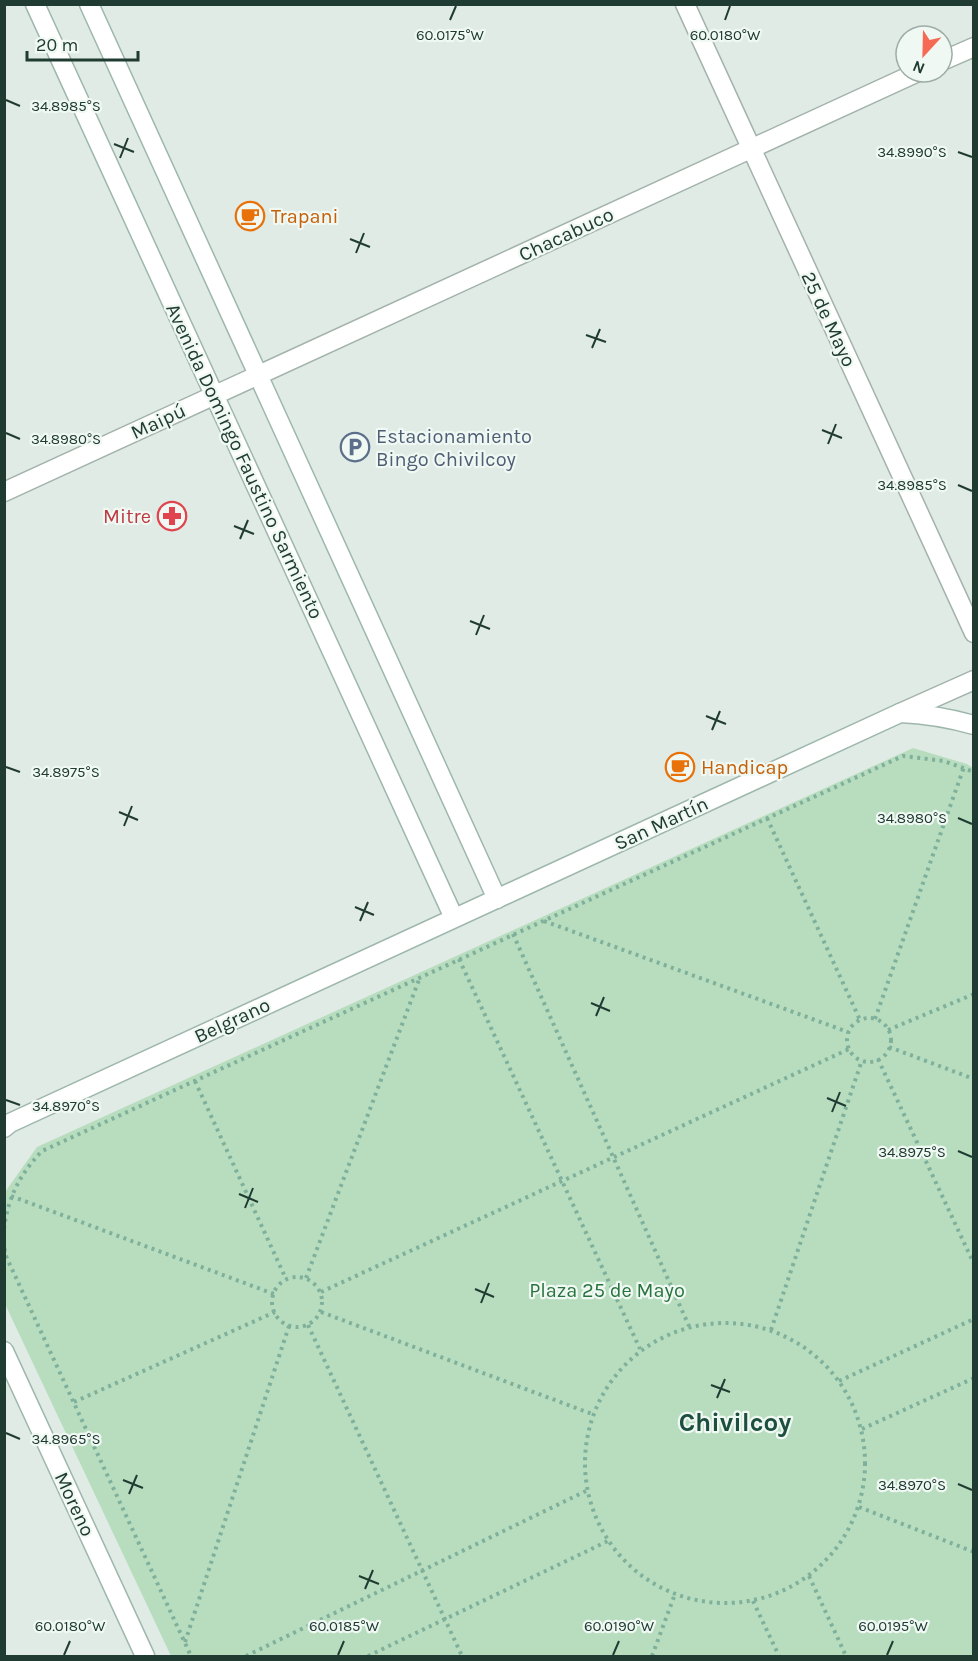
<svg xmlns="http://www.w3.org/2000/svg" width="978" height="1661" viewBox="0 0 978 1661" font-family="Karla,sans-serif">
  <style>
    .green { fill: #b8ddbe }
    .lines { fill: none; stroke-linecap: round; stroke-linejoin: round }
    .minor-casing { stroke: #a3b3ac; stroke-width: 21 }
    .secondary-casing { stroke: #9eb7ac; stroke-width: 21 }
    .path { stroke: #7fb09b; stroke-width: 4; stroke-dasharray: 3 4.5; stroke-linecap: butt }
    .minor { stroke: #fff; stroke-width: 18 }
    .secondary { stroke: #fff; stroke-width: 18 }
    .ticks { fill: none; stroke: #203c32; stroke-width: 2 }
    .labels { text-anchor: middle; stroke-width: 4.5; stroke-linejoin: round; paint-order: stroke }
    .food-label { font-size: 20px; fill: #c56008; stroke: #f0f8f3; text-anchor: start }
    .street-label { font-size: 20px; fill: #203c32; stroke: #f0f8f3 }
    .service-label { font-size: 20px; fill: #4e5e75; stroke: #f0f8f3; text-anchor: start }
    .health-label { font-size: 20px; fill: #be3a42; stroke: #f0f8f3; text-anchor: end }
    .park-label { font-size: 20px; fill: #29743e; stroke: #f0f8f3 }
    .district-label { font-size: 26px; font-weight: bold; fill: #1c4f3d; stroke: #f0f8f3 }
    .ticks-label { font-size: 15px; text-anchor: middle; fill: #203c32; stroke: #f0f8f3; stroke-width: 4.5; stroke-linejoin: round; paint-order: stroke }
  </style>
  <rect width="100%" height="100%" fill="#e0ebe5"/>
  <path class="green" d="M913,748L967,764L973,768V1656H171L5,1304V1192L37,1147Z"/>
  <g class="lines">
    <g class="minor-casing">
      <g id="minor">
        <path d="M685,4L974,633"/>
        <path d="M942,61L974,47"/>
        <path d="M4,492L918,72"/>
        <path d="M900,713L974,680"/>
      </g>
    </g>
    <g class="secondary-casing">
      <g id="secondary">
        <path d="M35,4L454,918"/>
        <path d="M89,4L497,899"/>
        <path d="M4,1128L10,1123L900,713C926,714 949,718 974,725"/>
        <path d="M4,1351L145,1656"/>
      </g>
    </g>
    <g class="path">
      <path d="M767,818L860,1020"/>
      <path d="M544,921L848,1032"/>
      <path d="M513,934L689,1326"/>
      <path d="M459,959L640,1349"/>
      <circle cx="869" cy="1040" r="22"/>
      <path d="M875,1019L964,767"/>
      <path d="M888,1030L974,994"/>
      <path d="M889,1047L974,1079"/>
      <path d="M878,1059L974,1264"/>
      <path d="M195,1081L286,1279"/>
      <path d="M11,1196L274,1294"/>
      <path d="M4,1229C8,1197 20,1174 42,1151L903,756L944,761L974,772"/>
      <path d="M4,1241L5,1254L191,1656"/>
      <circle cx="297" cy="1302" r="25"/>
      <path d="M306,1278L420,977"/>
      <path d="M321,1292L849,1049"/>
      <path d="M321,1312L592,1414"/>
      <circle cx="725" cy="1463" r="140"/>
      <path d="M308,1325L462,1656"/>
      <path d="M771,1330L862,1060"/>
      <path d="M839,1381L974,1319"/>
      <path d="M74,1402L275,1312"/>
      <path d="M862,1429L974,1378"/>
      <path d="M859,1507L974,1552"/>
      <path d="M809,1576L846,1656"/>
      <path d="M753,1601L779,1656"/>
      <path d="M185,1642L289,1326"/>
      <path d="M246,1656L586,1491"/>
      <path d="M368,1656L608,1541"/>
      <path d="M652,1656L675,1594"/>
    </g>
    <use href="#minor" class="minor"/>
    <use href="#secondary" class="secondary"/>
  </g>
  <path class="ticks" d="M450,20L456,6M725,20L730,6M6,100L20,106M114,144L134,152M958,152L972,157M120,158L128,138M350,239L370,247M356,253L364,233M586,335L606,342M592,348L600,329M822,430L842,438M6,433L20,439M828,444L836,424M958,485L972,491M234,526L254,534M240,539L248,520M470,621L490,629M476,635L484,615M706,716L726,724M712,730L720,711M6,767L20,772M119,812L138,820M958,818L972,824M124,826L132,806M355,907L374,915M360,921L368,902M591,1003L610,1011M596,1016L604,997M827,1098L846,1106M6,1100L20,1105M832,1112L840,1092M958,1151L972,1157M239,1194L258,1202M245,1208L253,1188M475,1289L494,1297M481,1303L489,1283M711,1385L730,1392M717,1398L725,1379M6,1433L20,1439M123,1480L143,1488M958,1484L972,1490M129,1494L137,1475M359,1576L379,1584M365,1589L373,1570M64,1655L70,1641M338,1655L344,1641M613,1655L619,1641M887,1655L893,1641"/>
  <defs>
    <g id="cafe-ring" transform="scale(1.5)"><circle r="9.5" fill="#f0f8f3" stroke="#e8710a" stroke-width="1.5"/><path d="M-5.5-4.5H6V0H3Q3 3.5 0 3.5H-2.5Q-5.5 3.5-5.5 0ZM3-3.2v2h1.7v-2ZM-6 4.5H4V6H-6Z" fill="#e8710a"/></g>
    <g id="parking-ring" transform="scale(1.5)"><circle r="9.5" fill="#f0f8f3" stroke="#5c6f8a" stroke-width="1.5"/><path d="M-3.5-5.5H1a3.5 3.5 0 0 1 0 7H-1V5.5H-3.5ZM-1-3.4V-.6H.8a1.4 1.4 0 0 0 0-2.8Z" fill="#5c6f8a"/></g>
    <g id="pharmacy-ring" transform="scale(1.5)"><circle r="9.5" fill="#f0f8f3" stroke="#e0444e" stroke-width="1.5"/><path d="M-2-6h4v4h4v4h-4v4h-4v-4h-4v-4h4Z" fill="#e0444e"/></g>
  </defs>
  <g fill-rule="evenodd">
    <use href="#cafe-ring" x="250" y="216"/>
    <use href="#parking-ring" x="355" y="447"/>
    <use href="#pharmacy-ring" x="172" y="516"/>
    <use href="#cafe-ring" x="680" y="767"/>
  </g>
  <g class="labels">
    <g class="food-label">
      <text x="271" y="223">Trapani</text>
      <text x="701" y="774">Handicap</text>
    </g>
    <g class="street-label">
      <text transform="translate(566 234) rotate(-25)" y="7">Chacabuco</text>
      <text transform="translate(829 319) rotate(65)" y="7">25 de Mayo</text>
      <text transform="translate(158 421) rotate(-25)" y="7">Maipú</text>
      <text transform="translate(245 461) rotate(65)" y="7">Avenida Domingo Faustino Sarmiento</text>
      <text transform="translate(661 823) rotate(-25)" y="7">San Martín</text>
      <text transform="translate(232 1020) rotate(-25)" y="7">Belgrano</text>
      <text transform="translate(75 1504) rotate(65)" y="7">Moreno</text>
    </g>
    <g class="service-label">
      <text x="376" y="443">Estacionamiento<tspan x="376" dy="23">Bingo Chivilcoy</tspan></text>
    </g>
    <g class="health-label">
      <text x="151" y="523">Mitre</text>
    </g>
    <g class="park-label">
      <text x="607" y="1297">Plaza 25 de Mayo</text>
    </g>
    <g class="district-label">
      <text x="735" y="1431">Chivilcoy</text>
    </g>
  </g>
  <g class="ticks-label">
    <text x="725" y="40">60.0180°W</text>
    <text x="450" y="40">60.0175°W</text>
    <text x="66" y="111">34.8985°S</text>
    <text x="912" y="157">34.8990°S</text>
    <text x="66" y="444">34.8980°S</text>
    <text x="912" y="490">34.8985°S</text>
    <text x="66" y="777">34.8975°S</text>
    <text x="912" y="823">34.8980°S</text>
    <text x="66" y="1111">34.8970°S</text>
    <text x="912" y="1157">34.8975°S</text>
    <text x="66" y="1444">34.8965°S</text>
    <text x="912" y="1490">34.8970°S</text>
    <text x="70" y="1631">60.0180°W</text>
    <text x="344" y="1631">60.0185°W</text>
    <text x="619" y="1631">60.0190°W</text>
    <text x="893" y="1631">60.0195°W</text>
  </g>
  <rect width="978" height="1661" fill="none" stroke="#203c32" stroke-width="12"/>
  <g transform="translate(924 54) rotate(202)"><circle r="28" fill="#f0f8f3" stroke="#9dada6" stroke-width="1.5"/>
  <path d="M0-4.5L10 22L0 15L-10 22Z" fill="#f56a54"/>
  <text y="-9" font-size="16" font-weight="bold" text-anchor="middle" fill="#203c32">N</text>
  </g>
  <path d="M27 51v9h111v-9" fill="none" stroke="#203c32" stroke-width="3"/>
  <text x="36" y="51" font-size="18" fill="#203c32" stroke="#f0f8f3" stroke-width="4.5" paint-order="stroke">20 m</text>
</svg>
